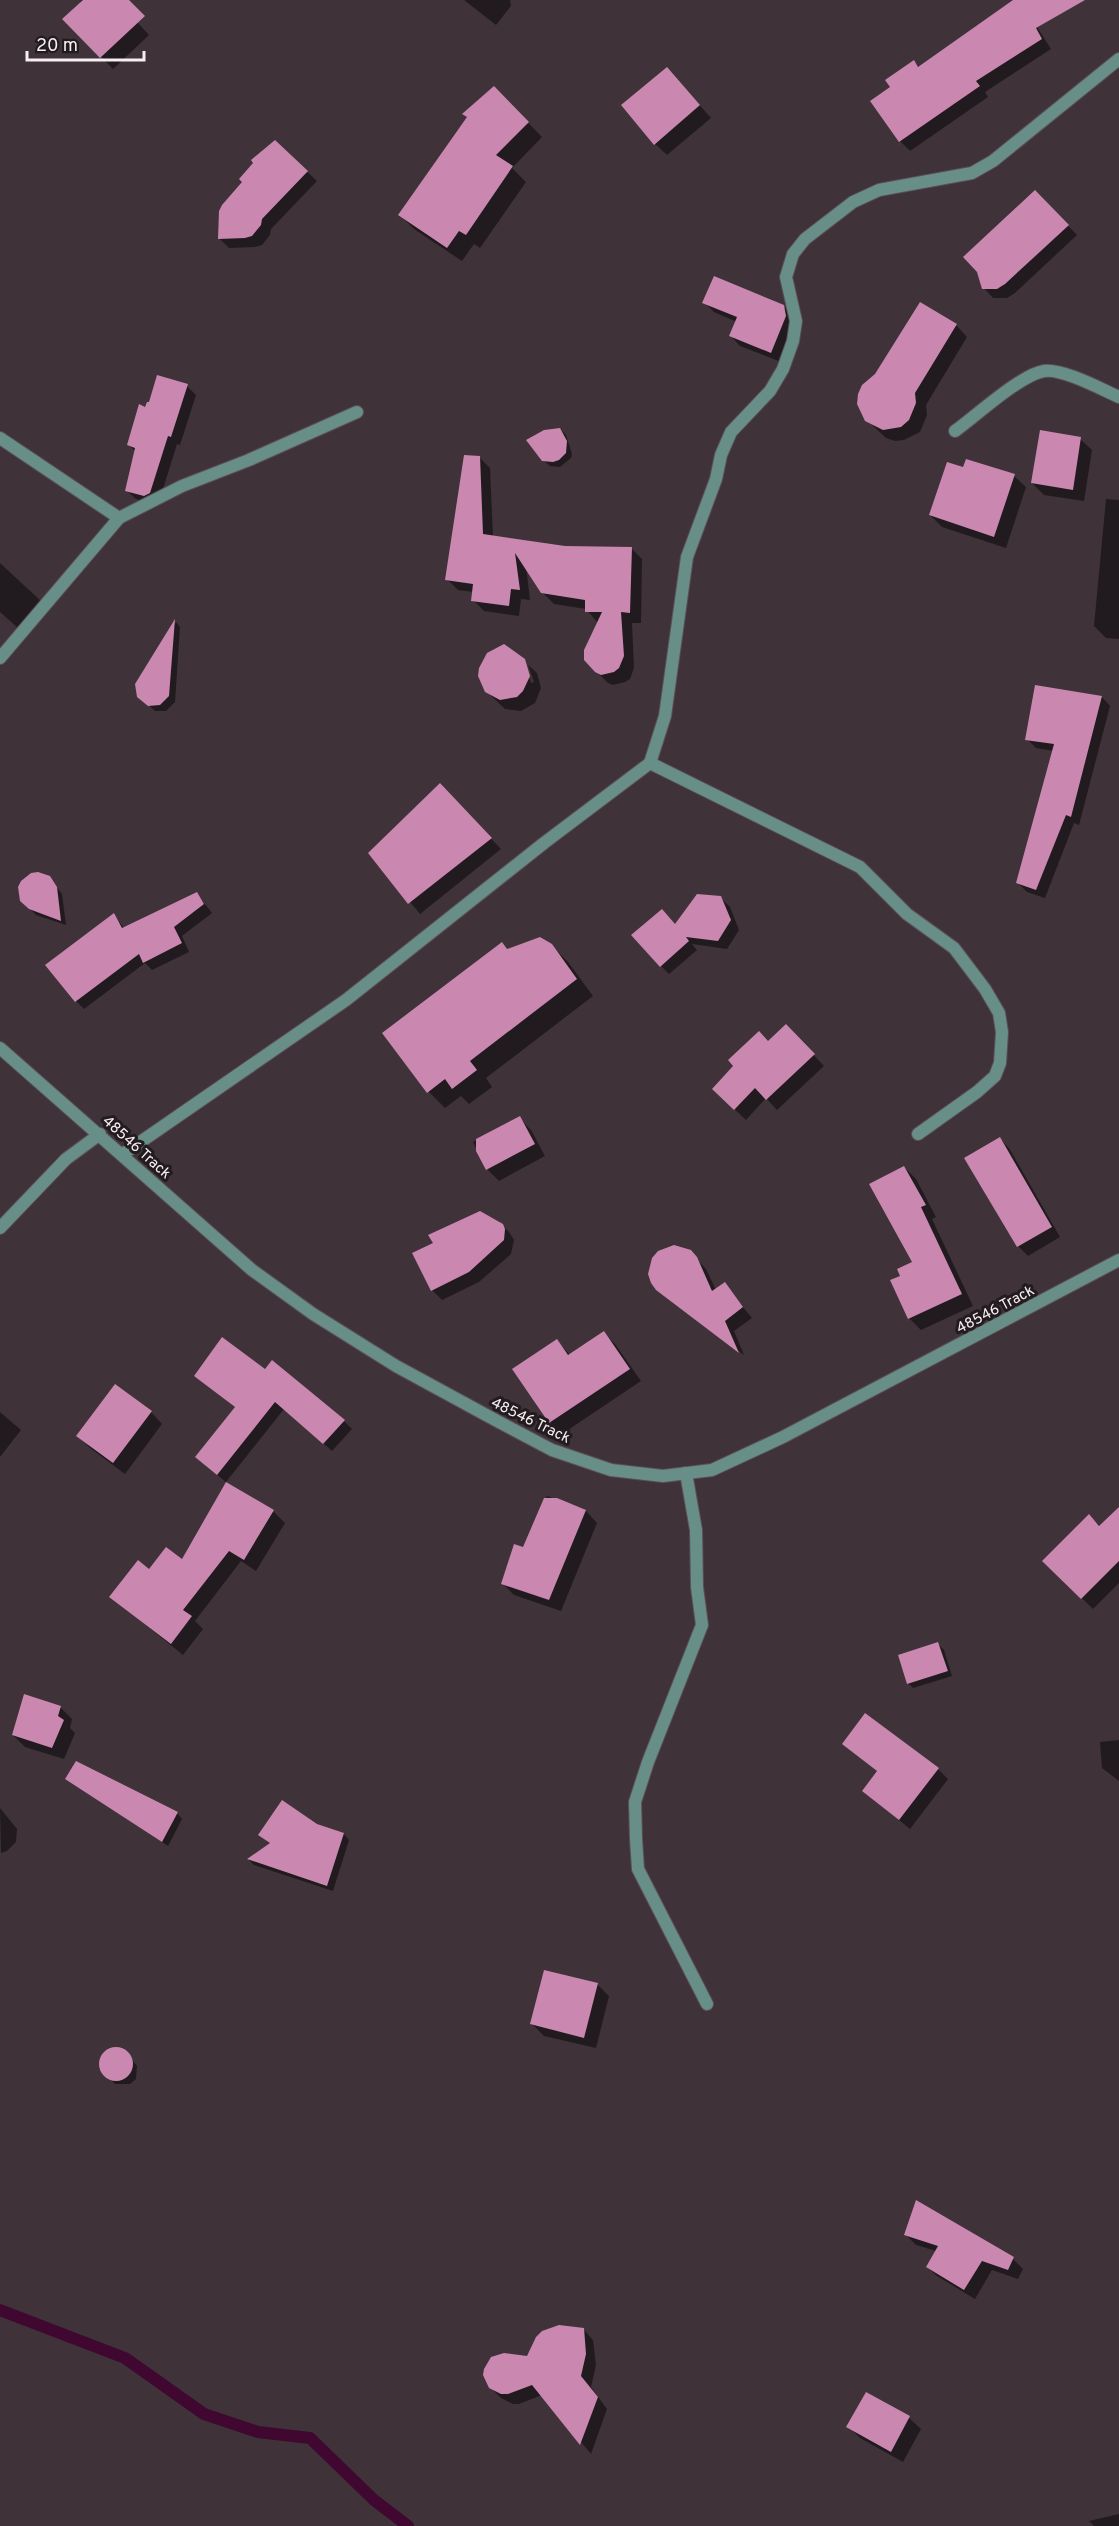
<svg xmlns="http://www.w3.org/2000/svg" width="1119" height="2526" viewBox="0 0 1119 2526" font-family="Overpass,sans-serif">
  <style>
    .shadow { fill: #0007 }
    .lines { fill: none; stroke-linecap: round; stroke-linejoin: round }
    .stream { stroke: #400830; stroke-width: 12 }
    .building { fill: #ca88b0 }
    .street-casing { stroke: #5c5057; stroke-width: 14 }
    .street { stroke: #688e88; stroke-width: 12 }
    .labels { text-anchor: middle; stroke-width: 6; stroke-linejoin: round; paint-order: stroke }
    .street-label { font-size: 15px; fill: #f7eef3; stroke: #221c1f }
  </style>
  <rect width="100%" height="100%" fill="#3f3239"/>
  <g class="shadow">
    <path d="M82,0H117L149,35L113,69L65,19L82,3L80,2Z"/>
    <path d="M464,0H510L511,6L496,25Z"/>
    <path d="M1027,11L1051,49L985,92L988,97L910,151L900,141L892,87L913,62L920,68Z"/>
    <path d="M678,81L711,118L667,155L655,144Z"/>
    <path d="M494,88L542,137L512,168L526,182L480,248L474,244L462,261L414,229L400,215Z"/>
    <path d="M275,142L317,181L271,229L270,235L262,245L255,247L229,248L219,238Z"/>
    <path d="M1035,192L1077,235L1015,293L1007,298H993L984,288Z"/>
    <path d="M704,302L783,306L793,316L795,326L781,362L740,346L731,336L737,322L714,312Z"/>
    <path d="M956,325L967,337L926,405L927,415L920,432L904,440L895,441L886,438L867,420Z"/>
    <path d="M187,386L196,395L180,445L177,444L159,502L154,504L136,499L126,490L136,452L129,445L146,409Z"/>
    <path d="M560,429L566,435L572,454L571,458L560,467L550,466L543,460Z"/>
    <path d="M1080,439L1092,450L1084,501L1044,495L1032,483Z"/>
    <path d="M479,457L490,468L493,537L565,547L631,548L642,559L641,623H632L634,668L630,679L625,682L613,685L608,683L596,671L598,623L586,609L554,604L542,592L526,566L530,600L521,599L519,616L484,611L473,600L474,592L458,590L447,579Z"/>
    <path d="M1014,476L1026,487L1006,548L942,527L930,515Z"/>
    <path d="M1106,499L1119,500V639L1106,638L1094,626Z"/>
    <path d="M0,563L42,602L19,629L0,612Z"/>
    <path d="M176,622L180,627L175,702L166,711H155L139,696L137,685Z"/>
    <path d="M524,661L531,683L534,682L528,665L537,673L541,688L535,703L521,711L505,709L486,691Z"/>
    <path d="M1102,697L1110,706L1079,825L1074,823L1045,898L1027,892L1018,883L1054,751L1036,748L1027,739Z"/>
    <path d="M440,785L501,849L420,914L370,853Z"/>
    <path d="M49,877L62,894L66,925L36,915L21,900Z"/>
    <path d="M197,894L212,913L182,936L189,952L152,970L145,963L84,1009L76,1001L114,915L124,928Z"/>
    <path d="M721,898L730,907L739,930L727,949L692,944L697,950L669,974L661,966L676,926Z"/>
    <path d="M551,945L568,962L593,996L486,1078L492,1087L469,1104L461,1096L445,1108L429,1092L384,1033L508,950Z"/>
    <path d="M797,1037L824,1066L777,1110L766,1098L746,1120L724,1099L768,1043Z"/>
    <path d="M519,1118L531,1130L545,1156L499,1181L487,1169L473,1142Z"/>
    <path d="M1000,1139L1009,1148L1060,1237L1028,1256L1018,1246Z"/>
    <path d="M904,1167L916,1179L936,1217L932,1219L973,1306L921,1330L909,1318L892,1281L902,1277L914,1262Z"/>
    <path d="M480,1212L498,1221L509,1232L514,1240L511,1254L479,1282L442,1300L432,1290L435,1244Z"/>
    <path d="M690,1252L706,1269L716,1290L724,1284L752,1318L734,1331L744,1355L663,1294Z"/>
    <path d="M604,1333L615,1344L641,1381L562,1434L550,1422L515,1370L557,1341L570,1355Z"/>
    <path d="M265,1371L344,1421L352,1429L332,1451L284,1409L226,1482L205,1465L236,1408L196,1376Z"/>
    <path d="M0,1412L21,1430L0,1457Z"/>
    <path d="M151,1412L162,1424L125,1474L90,1448L78,1436Z"/>
    <path d="M547,1496L586,1511L597,1523L561,1611L514,1595L503,1584L524,1549Z"/>
    <path d="M1119,1509V1583L1093,1609L1044,1561L1089,1516L1101,1527Z"/>
    <path d="M273,1511L285,1523L256,1571L241,1561L195,1621L203,1629L183,1655L111,1597L150,1571L183,1561Z"/>
    <path d="M938,1644L944,1650L952,1676L913,1688L908,1683Z"/>
    <path d="M60,1707L72,1719L70,1728L75,1733L64,1759L25,1747L13,1735Z"/>
    <path d="M1119,1740V1781L1102,1768L1100,1742Z"/>
    <path d="M844,1744L938,1769L948,1779L910,1829L864,1791L878,1772Z"/>
    <path d="M67,1779L177,1813L182,1819L168,1846Z"/>
    <path d="M0,1808L17,1829L16,1842L7,1851L1,1853Z"/>
    <path d="M317,1826L344,1834L349,1840L333,1891L254,1865L249,1860L271,1844L260,1835Z"/>
    <path d="M597,1984L609,1996L596,2048L544,2036L532,2024Z"/>
    <path d="M110,2049L125,2051L137,2066L136,2079L130,2084H115L102,2070V2055Z"/>
    <path d="M906,2235L1013,2259L1023,2269L1018,2279L992,2270L975,2299L937,2276L927,2267L936,2251L916,2245Z"/>
    <path d="M559,2326L583,2329L593,2340L596,2365L591,2387L607,2409L591,2454L542,2395L519,2404H513L501,2398L490,2387L528,2358L537,2338L551,2328Z"/>
    <path d="M909,2418L921,2429L903,2462L860,2438L848,2426Z"/>
    <path d="M1119,2514V2526H1094L1089,2521Z"/>
  </g>
  <g class="lines">
    <path class="stream" d="M0,2310L125,2358L204,2414L258,2432L310,2438L374,2500L408,2526"/>
  </g>
  <g class="building">
    <path d="M83,0H129L145,16L100,58L62,19Z"/>
    <path d="M1013,0H1085L1036,28L1042,39L976,81L980,86L899,142L870,101L890,87L885,80L914,60L918,67Z"/>
    <path d="M667,67L700,105L654,145L621,105Z"/>
    <path d="M494,86L529,122L496,155L513,166L466,235L459,231L447,248L398,215L467,117L462,114Z"/>
    <path d="M275,140L308,171L262,219L261,225L252,236L245,238L218,239L219,211L222,205L242,182L239,179L253,163L251,160Z"/>
    <path d="M1035,190L1069,225L1005,284L997,289H982L977,272L963,257Z"/>
    <path d="M714,276L784,305L786,316L771,353L729,336L737,317L702,303Z"/>
    <path d="M920,302L957,324L915,393L916,403L909,420L901,427L883,430L865,421L857,404L858,394L862,385L875,374Z"/>
    <path d="M157,375L188,384L171,437L168,436L150,493L144,496L125,491L135,448L127,445L139,404L145,407L147,402H149Z"/>
    <path d="M560,428L567,441L566,453L559,460L553,462L542,461L526,440L544,430Z"/>
    <path d="M1040,430L1081,437L1073,490L1031,483Z"/>
    <path d="M464,455L480,456L483,534L565,546L632,547L630,613L621,612L624,656L619,668L614,672L601,675L595,672L584,660V650L602,612H585V600L541,593L515,553L520,590L511,589L509,606L471,601L473,584L445,580Z"/>
    <path d="M966,459L1015,474L994,537L929,515L947,462L963,467Z"/>
    <path d="M175,619L169,696L160,705L148,706L137,697L135,684Z"/>
    <path d="M504,644L525,659L530,676L523,691L517,697L500,700L485,692L478,676L479,668L487,653Z"/>
    <path d="M1035,685L1102,696L1071,817L1066,815L1036,890L1016,883L1054,744L1025,740Z"/>
    <path d="M440,783L492,838L408,904L368,853Z"/>
    <path d="M38,872L50,876L57,887L61,921L29,909L20,901L18,887L21,881L31,873Z"/>
    <path d="M197,892L204,904L174,927L182,943L143,963L139,954L75,1002L45,965L114,913L122,928Z"/>
    <path d="M697,894L721,896L731,920L718,941L686,937L689,941L660,967L631,935L662,909L675,924Z"/>
    <path d="M540,937L552,944L577,979L470,1061L477,1070L452,1089L445,1079L427,1093L382,1033L502,942L507,949Z"/>
    <path d="M786,1024L815,1054L766,1100L755,1088L734,1110L712,1089L733,1066L728,1060L759,1031L768,1041Z"/>
    <path d="M520,1116L535,1144L486,1170L476,1151V1139Z"/>
    <path d="M1000,1137L1052,1227L1017,1247L964,1158Z"/>
    <path d="M904,1166L926,1205L921,1207L962,1294L908,1319L890,1280L900,1276L897,1269L912,1262L869,1184Z"/>
    <path d="M480,1211L503,1224L505,1229L504,1240L469,1272L431,1291L412,1253L433,1243L428,1235Z"/>
    <path d="M674,1245L691,1250L697,1257L712,1291L725,1282L743,1307L725,1321L739,1353L656,1290L651,1283L648,1274L652,1258L658,1251Z"/>
    <path d="M604,1331L630,1369L549,1423L512,1369L557,1339L568,1355Z"/>
    <path d="M222,1337L265,1369L272,1360L345,1420L323,1444L275,1402L217,1475L195,1457L235,1407L194,1376Z"/>
    <path d="M115,1384L152,1411L113,1463L76,1436Z"/>
    <path d="M226,1482L274,1510L244,1560L229,1551L183,1610L192,1616L171,1644L109,1597L138,1560L149,1569L166,1547L182,1559Z"/>
    <path d="M544,1498H557L586,1510L549,1600L501,1584L514,1544L523,1547Z"/>
    <path d="M1119,1507V1561L1081,1599L1042,1561L1089,1514L1099,1526Z"/>
    <path d="M938,1642L948,1671L907,1684L898,1655Z"/>
    <path d="M24,1694L61,1706L58,1716L64,1720L52,1748L12,1735Z"/>
    <path d="M865,1713L939,1768L899,1820L862,1791L877,1771L842,1744Z"/>
    <path d="M76,1761L178,1812L162,1842L65,1779Z"/>
    <path d="M282,1800L317,1824L344,1833L327,1886L247,1859L270,1843L258,1835Z"/>
    <path d="M544,1970L598,1983L584,2038L530,2024Z"/>
    <circle cx="116" cy="2064" r="17"/>
    <path d="M916,2200L1014,2257L1008,2270L982,2261L964,2290L926,2267L938,2246L904,2235Z"/>
    <path d="M559,2325L584,2328L586,2354L581,2376L598,2397L580,2445L532,2385L508,2394H501L489,2388L483,2375L484,2369L491,2357L504,2353L527,2356L536,2337L542,2331Z"/>
    <path d="M866,2392L910,2416L891,2452L846,2427Z"/>
  </g>
  <g class="lines">
    <g class="street-casing">
      <g id="street">
        <path d="M955,431C976,416 1020,375 1044,371C1062,368 1101,389 1119,397"/>
        <path d="M0,438L119,518"/>
        <path d="M0,658L119,518L182,486L249,460L357,412"/>
        <path d="M650,763L860,867L907,914L954,948L985,989L999,1013L1002,1032L1000,1063L995,1076L977,1092L918,1134"/>
        <path d="M0,1048L252,1270L313,1314L396,1366L499,1422L552,1450L611,1470L663,1476L712,1470L783,1437L1119,1260"/>
        <path d="M123,1154L346,1000L544,843L650,763L665,716L687,557L716,479L721,455L731,432L770,391L783,369L793,341L796,321L786,277L793,254L805,239L853,202L879,190L972,173L993,161L1119,59"/>
        <path d="M0,1228L66,1159L100,1134"/>
        <path d="M686,1473L696,1530L697,1587L702,1625L648,1762L635,1802L636,1839L638,1869L707,2004"/>
      </g>
    </g>
    <use href="#street" class="street"/>
  </g>
  <g class="labels">
    <g class="street-label">
      <text transform="translate(137 1147) rotate(42)" y="5">48546 Track</text>
      <text transform="translate(995 1309) rotate(-28)" y="5">48546 Track</text>
      <text transform="translate(531 1420) rotate(26)" y="5">48546 Track</text>
    </g>
  </g>
  <path d="M27 51v9h117v-9" fill="none" stroke="#f7eef3" stroke-width="3"/>
  <text x="36" y="51" font-size="18" fill="#f7eef3" stroke="#221c1f" stroke-width="4.5" paint-order="stroke">20 m</text>
</svg>
